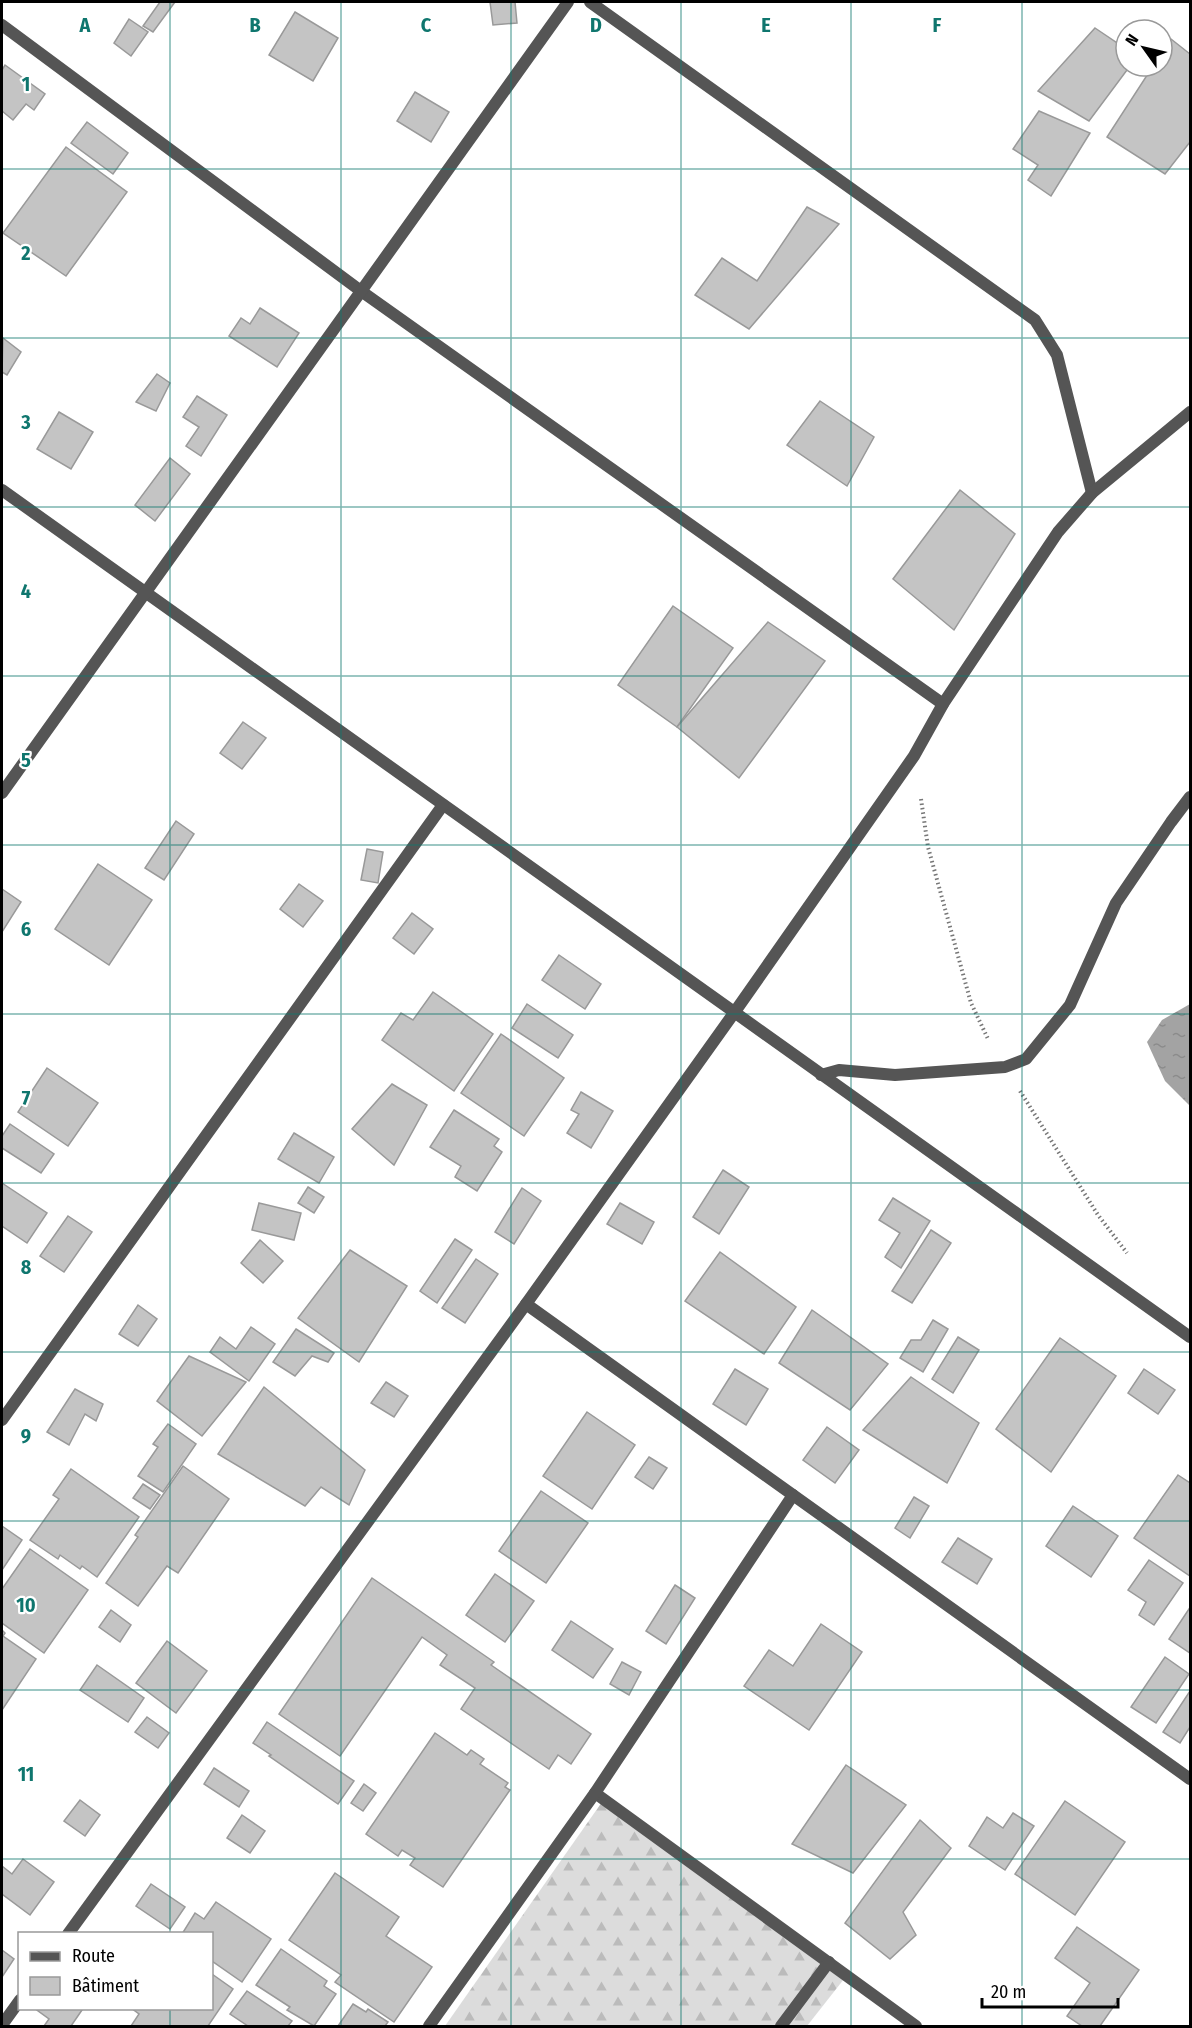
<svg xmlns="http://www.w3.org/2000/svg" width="1192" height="2028" viewBox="0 0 1192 2028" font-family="'Fira Sans Condensed',sans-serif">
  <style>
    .forest { fill: url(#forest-firs) }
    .water { fill: url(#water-ripples) }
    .building { fill: #c4c4c4; stroke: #999; stroke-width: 1.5 }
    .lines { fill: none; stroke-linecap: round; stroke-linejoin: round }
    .path { stroke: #777; stroke-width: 4; stroke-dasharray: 1.5 3; stroke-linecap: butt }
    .minor { stroke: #555; stroke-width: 12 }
    .grid { fill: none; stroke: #0f766e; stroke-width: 1.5; stroke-opacity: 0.55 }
    .grid-label { font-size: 20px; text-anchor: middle; font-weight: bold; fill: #0f766e; stroke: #fff; stroke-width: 4.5; stroke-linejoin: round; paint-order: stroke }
  </style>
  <defs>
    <pattern id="forest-firs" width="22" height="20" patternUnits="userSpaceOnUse" patternTransform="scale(1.5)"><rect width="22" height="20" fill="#dcdcdc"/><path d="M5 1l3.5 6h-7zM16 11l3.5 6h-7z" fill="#bbb"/></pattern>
    <pattern id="water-ripples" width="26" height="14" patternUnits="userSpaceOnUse" patternTransform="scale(1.5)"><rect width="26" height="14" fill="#a3a3a3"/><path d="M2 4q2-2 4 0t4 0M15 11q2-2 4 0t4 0" fill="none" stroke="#8b8b8b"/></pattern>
  </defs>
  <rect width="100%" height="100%" fill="#fff"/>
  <path class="forest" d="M602,1802L844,1979L807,2026H445Z"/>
  <path class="water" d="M1190,1004V1106L1165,1081L1147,1042L1162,1020Z"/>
  <g class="building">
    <path d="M160,2H175L153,32L143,26Z"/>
    <path d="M490,2H515L517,23L493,25Z"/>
    <path d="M295,12L338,38L313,81L269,55Z"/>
    <path d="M129,19L148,32L131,56L114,43Z"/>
    <path d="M1095,28L1126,49V66H1130L1089,121L1038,91Z"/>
    <path d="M1171,39L1190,54V142L1165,174L1107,137L1153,66H1162V53Z"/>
    <path d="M5,65L45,94L34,110L26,104L13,120L2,111V70Z"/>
    <path d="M415,92L449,112L431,142L397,121Z"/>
    <path d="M1039,111L1090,133L1051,196L1028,180L1038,165L1013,149Z"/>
    <path d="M87,122L128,153L113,174L71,143Z"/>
    <path d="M66,147L127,192L66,276L3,233Z"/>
    <path d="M807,207L839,224L749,329L695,295L722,258L757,281Z"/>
    <path d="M260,308L299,333L277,367L229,336L241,318L250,324Z"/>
    <path d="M3,338L21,352L7,375L2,372Z"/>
    <path d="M157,374L170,383L156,411L136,402Z"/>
    <path d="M197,396L227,415L201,456L186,446L199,427L183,417Z"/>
    <path d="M820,401L874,437L847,486L787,445Z"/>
    <path d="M59,412L93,432L71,469L37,449Z"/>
    <path d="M170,458L190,474L155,521L135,505Z"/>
    <path d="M960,490L1015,534L954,630L893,579Z"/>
    <path d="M673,606L733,648L677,727L618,685Z"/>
    <path d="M768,622L825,661L739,778L677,727Z"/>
    <path d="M243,722L266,738L242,769L220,753Z"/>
    <path d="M176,821L194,834L164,880L145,868Z"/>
    <path d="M367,849L383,852L378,883L361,880Z"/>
    <path d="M98,864L152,900L109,965L55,929Z"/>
    <path d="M299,884L323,901L303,927L280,909Z"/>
    <path d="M2,889L21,902L2,932Z"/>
    <path d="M412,913L433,929L414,954L393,938Z"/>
    <path d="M559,955L601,984L585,1009L542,980Z"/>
    <path d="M433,992L493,1034L454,1091L382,1040L401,1013L413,1020Z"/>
    <path d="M527,1004L573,1035L558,1058L512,1028Z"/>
    <path d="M501,1034L564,1078L524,1136L461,1093Z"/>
    <path d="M47,1068L98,1103L68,1146L18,1112Z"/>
    <path d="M392,1084L427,1105L394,1165L352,1129Z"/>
    <path d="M581,1092L613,1111L591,1148L567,1133L579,1114L571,1110Z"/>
    <path d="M454,1110L499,1139L494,1146L502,1152L477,1191L455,1177L461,1166L430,1147Z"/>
    <path d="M10,1124L54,1154L41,1173L2,1148V1136Z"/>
    <path d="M294,1133L334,1157L319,1183L278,1159Z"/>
    <path d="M723,1170L749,1187L719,1234L693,1217Z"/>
    <path d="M2,1183L47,1213L27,1243L2,1226Z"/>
    <path d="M308,1187L324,1197L314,1213L298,1203Z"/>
    <path d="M522,1188L541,1201L514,1244L495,1232Z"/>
    <path d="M893,1198L930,1221L901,1268L885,1257L900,1233L879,1220Z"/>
    <path d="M259,1203L301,1213L294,1240L252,1230Z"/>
    <path d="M620,1203L654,1222L642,1244L607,1224Z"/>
    <path d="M68,1216L92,1232L64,1272L40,1256Z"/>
    <path d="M931,1230L951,1243L912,1303L892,1291Z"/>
    <path d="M455,1239L472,1250L437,1303L420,1291Z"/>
    <path d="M260,1240L283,1261L263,1283L241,1263Z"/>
    <path d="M350,1250L407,1286L359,1362L298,1318Z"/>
    <path d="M720,1252L796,1307L764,1354L685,1301Z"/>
    <path d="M476,1259L498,1274L465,1323L442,1308Z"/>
    <path d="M138,1305L157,1319L138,1346L119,1334Z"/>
    <path d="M812,1310L888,1364L850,1410L779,1363Z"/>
    <path d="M933,1320L948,1329L923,1372L900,1358L911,1340H921Z"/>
    <path d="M251,1327L275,1344L249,1381L210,1352L220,1337L236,1349Z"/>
    <path d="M296,1329L334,1353L328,1362L312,1356L295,1376L273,1362Z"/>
    <path d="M958,1337L979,1350L953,1393L932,1379Z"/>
    <path d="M1060,1338L1116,1376L1051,1472L996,1429Z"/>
    <path d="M189,1356L246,1382L202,1436L157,1401Z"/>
    <path d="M735,1369L768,1389L746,1425L713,1404Z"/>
    <path d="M1144,1369L1175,1390L1158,1414L1128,1393Z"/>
    <path d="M911,1377L979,1423L947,1483L863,1430Z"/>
    <path d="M386,1382L408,1396L394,1417L371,1403Z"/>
    <path d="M264,1387L365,1470L349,1505L321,1487L305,1506L218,1454Z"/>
    <path d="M75,1389L103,1404L96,1421L85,1414L69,1445L47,1432Z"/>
    <path d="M587,1412L635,1445L592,1509L543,1476Z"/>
    <path d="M168,1424L196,1444L163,1492L138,1476L158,1447L153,1444Z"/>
    <path d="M827,1427L859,1450L835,1483L803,1460Z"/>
    <path d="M649,1457L667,1468L653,1489L635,1477Z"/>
    <path d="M183,1466L229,1499L178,1573L167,1566L138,1606L106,1583L138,1537L135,1535Z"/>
    <path d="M71,1469L139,1517L97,1577L82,1566L80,1569L60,1555L58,1559L30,1540L59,1499L53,1495Z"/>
    <path d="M1178,1475L1190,1483V1576L1134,1538Z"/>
    <path d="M143,1484L160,1495L150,1509L133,1498Z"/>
    <path d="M541,1491L588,1523L546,1583L499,1551Z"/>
    <path d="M914,1497L929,1506L910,1538L895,1528Z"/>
    <path d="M1073,1506L1118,1536L1091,1577L1046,1546Z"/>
    <path d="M2,1526L22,1540L2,1570Z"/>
    <path d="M958,1538L992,1559L977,1584L942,1562Z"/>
    <path d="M30,1549L88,1590L44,1653L2,1623V1589Z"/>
    <path d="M1149,1560L1183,1583L1154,1625L1139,1615L1146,1602L1128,1590Z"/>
    <path d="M495,1574L534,1601L505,1642L466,1615Z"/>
    <path d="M372,1578L494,1662L491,1665L591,1734L571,1764L558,1755L549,1769L461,1709L475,1688L440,1665L447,1655L422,1637L340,1756L279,1714Z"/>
    <path d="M675,1585L695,1598L666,1644L646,1631Z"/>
    <path d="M1189,1609L1190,1610V1653L1169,1639Z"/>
    <path d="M111,1610L131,1625L120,1642L99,1627Z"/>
    <path d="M571,1621L613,1649L593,1678L552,1650Z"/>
    <path d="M821,1624L862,1652L809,1730L744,1686L769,1650L793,1666Z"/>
    <path d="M2,1630L5,1633L3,1636L36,1659L2,1710Z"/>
    <path d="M167,1641L207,1671L176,1713L136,1683Z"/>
    <path d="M1165,1657L1189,1674L1156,1723L1131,1707Z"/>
    <path d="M622,1662L641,1672L629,1695L610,1684Z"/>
    <path d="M97,1665L144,1698L128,1722L80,1690Z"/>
    <path d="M1190,1691V1727L1180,1743L1163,1732Z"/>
    <path d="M147,1717L169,1733L158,1748L135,1732Z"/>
    <path d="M267,1722L354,1781L338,1804L269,1756L271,1755L253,1743Z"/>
    <path d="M435,1733L467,1755L471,1750L484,1759L480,1764L508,1783L505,1787L510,1790L443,1887L410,1865L415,1858L402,1850L398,1856L366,1834Z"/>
    <path d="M846,1765L906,1805L853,1873L792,1844Z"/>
    <path d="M214,1768L249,1791L239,1807L204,1784Z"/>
    <path d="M364,1784L376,1793L363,1811L351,1803Z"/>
    <path d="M80,1800L100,1815L85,1836L64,1821Z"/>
    <path d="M1065,1801L1125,1842L1075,1915L1015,1874Z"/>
    <path d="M1013,1813L1034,1826L1005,1870L969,1846L987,1817L1003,1828Z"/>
    <path d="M242,1815L265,1831L250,1853L227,1838Z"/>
    <path d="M920,1820L951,1848L903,1912L916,1935L890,1959L845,1923Z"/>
    <path d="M23,1859L54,1882L30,1915L2,1894V1866L12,1874Z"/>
    <path d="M335,1873L399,1917L386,1936L432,1967L394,2022L335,1982L341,1975L289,1940Z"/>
    <path d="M151,1884L185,1907L170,1929L136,1906Z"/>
    <path d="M216,1902L271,1939L242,1982L212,1961V1934H182L195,1913L204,1919Z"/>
    <path d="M1077,1927L1139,1970L1100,2026H1082L1067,2016L1090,1983L1055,1958Z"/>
    <path d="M281,1949L327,1981L324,1986L336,1994L314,2026L287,2010L290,2007L256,1985Z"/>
    <path d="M2,1950L14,1959L2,1977Z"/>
    <path d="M212,1974L233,1989L208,2026H131L139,2014L131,2008H212Z"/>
    <path d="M247,1991L292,2021L288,2026H248L230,2014Z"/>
    <path d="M353,2004L366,2012L368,2009L388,2022L385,2026H338Z"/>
    <path d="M34,2008H80L82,2010L71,2026H44L49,2019Z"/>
  </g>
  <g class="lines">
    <g class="path">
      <path d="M921,799L928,847L971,1003L988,1039"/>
      <path d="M1020,1091L1098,1215L1127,1253"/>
    </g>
    <g class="minor">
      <path d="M590,2L1035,320L1057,355L1092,493"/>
      <path d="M2,25L361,291L943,704"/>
      <path d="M2,490L1190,1337"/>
      <path d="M2,793L568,2"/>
      <path d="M821,1075L839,1070L895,1075L1005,1067L1026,1059L1070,1005L1116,903L1171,822L1190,797"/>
      <path d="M526,1304L1190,1779"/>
      <path d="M2,1420L443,805"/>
      <path d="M595,1793L916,2026"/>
      <path d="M68,1934L526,1304L734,1013L914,756L943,704L1058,532L1092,493L1190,412"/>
      <path d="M2,2025L20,2000"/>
      <path d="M429,2026L595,1793L793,1495"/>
      <path d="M781,2026L829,1962"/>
    </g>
  </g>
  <path class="grid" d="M170,2V1934M341,2V2026M511,2V2026M681,2V2026M851,2V2026M1022,2V2026M2,169H1190M2,338H1190M2,507H1190M2,676H1190M2,845H1190M2,1014H1190M2,1183H1190M2,1352H1190M2,1521H1190M2,1690H1190M2,1859H1190M170,2008V2026"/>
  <g class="grid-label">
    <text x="85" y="32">A</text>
    <text x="255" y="32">B</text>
    <text x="426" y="32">C</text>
    <text x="596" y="32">D</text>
    <text x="766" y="32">E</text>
    <text x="937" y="32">F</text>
    <text x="26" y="91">1</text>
    <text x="26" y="260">2</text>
    <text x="26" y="429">3</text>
    <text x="26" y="598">4</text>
    <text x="26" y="767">5</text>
    <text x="26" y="936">6</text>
    <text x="26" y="1105">7</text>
    <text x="26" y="1274">8</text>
    <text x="26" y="1443">9</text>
    <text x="26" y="1612">10</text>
    <text x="26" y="1781">11</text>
  </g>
  <rect width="1192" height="2028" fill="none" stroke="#000000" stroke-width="6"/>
  <rect x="18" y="1932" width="195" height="78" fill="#ffffff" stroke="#999999" stroke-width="1.5"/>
  <rect x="30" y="1952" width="30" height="9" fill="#555555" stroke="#999999" stroke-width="1.5"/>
  <text x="72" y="1962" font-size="18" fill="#000000">Route</text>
  <rect x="30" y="1977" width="30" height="18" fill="#c4c4c4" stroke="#999999" stroke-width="1.5"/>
  <text x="72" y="1992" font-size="18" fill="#000000">Bâtiment</text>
  <g transform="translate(1144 48) rotate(304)"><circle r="28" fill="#ffffff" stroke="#999999" stroke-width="1.5"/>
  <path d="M0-4.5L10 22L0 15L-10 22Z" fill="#000000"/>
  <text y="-9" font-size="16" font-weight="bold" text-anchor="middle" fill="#000000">N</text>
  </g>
  <path d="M982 1998v9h136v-9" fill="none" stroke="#000000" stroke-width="3"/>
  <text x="991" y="1998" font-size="18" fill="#000000" stroke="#ffffff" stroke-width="4.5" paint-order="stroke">20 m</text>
</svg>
